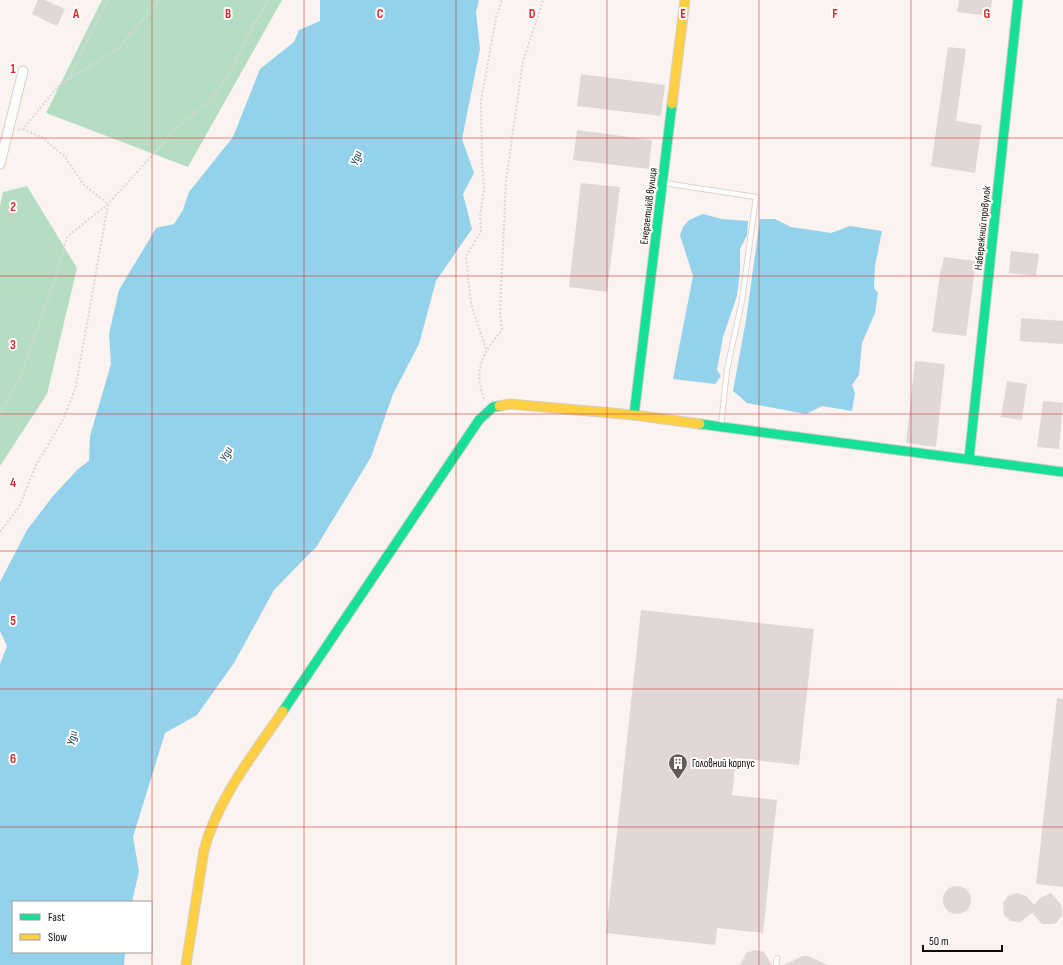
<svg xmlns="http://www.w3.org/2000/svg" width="1063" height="965" viewBox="0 0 1063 965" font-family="'Sofia Sans Condensed',sans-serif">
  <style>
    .forest { fill: #b5ddc3 }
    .water { fill: #93d2ea }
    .building { fill: #e1d8d6 }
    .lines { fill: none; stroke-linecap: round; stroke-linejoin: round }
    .lane-casing { stroke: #d6ceca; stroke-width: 6 }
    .street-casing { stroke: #d6ceca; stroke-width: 11 }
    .fast-casing { stroke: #d6ceca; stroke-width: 11 }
    .slow-casing { stroke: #d6ceca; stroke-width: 11 }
    .path { stroke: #dad8d7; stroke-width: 2; stroke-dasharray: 2 2; stroke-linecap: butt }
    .lane { stroke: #fefdfd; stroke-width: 4.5 }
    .street { stroke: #fefdfd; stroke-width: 9 }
    .fast { stroke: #16e098; stroke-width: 9 }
    .slow { stroke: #ffcf43; stroke-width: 9 }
    .grid { fill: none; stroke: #d62828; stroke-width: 1; stroke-opacity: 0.55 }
    .labels { text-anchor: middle; stroke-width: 4; stroke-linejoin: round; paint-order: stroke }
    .street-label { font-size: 11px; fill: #120a06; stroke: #fff }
    .poi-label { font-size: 11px; fill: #120a06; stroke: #fff; text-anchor: start }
    .water-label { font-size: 12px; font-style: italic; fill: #0d3948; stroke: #fff }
    .grid-label { font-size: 13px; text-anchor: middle; font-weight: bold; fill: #d62828; stroke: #fff; stroke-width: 4; stroke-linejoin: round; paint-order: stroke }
  </style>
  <rect width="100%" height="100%" fill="#faf3f0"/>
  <g class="forest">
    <path d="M102,0H282L188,167L46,113Z"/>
    <path d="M27,186L77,268L47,394L0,466V206L3,192Z"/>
  </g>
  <g class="water">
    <path d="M320,0H479L476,12L480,49L462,139L474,173L463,194L472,229L436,281L419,344L393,394L371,457L317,546L274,590L234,663L197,715L165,733L133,837L139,871L132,902H13V952H125L124,965H0V664L7,646L0,631V582L27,530L53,496L78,469L89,461L90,436L111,364L109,334L119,290L156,228L174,224L183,210L189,192L233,137L260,69L294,42L299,30L320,21Z"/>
    <path d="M703,214L722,219L748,221L747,235L740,249V271L737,296L723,337L717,370L721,376L715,384L673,379L693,276L680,235L683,227L689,220Z"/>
    <path d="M760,219H775L791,227L831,233L850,226L882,231L875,266L874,288L878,293L875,313L862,343L859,375L852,385L855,393L852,411L822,406L806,414L747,403L733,391L746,320Z"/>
  </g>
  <g class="building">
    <path d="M38,0H45L65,9L57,26L32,14Z"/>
    <path d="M959,0H992L990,16L957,12Z"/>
    <path d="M948,47L966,49L956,121L982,125L975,173L931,166Z"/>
    <path d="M581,74L665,85L661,116L577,106Z"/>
    <path d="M577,130L652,140L649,169L573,160Z"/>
    <path d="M581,183L620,187L607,292L569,287Z"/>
    <path d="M1011,251L1039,254L1036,276L1009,273Z"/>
    <path d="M944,257L976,261L966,336L932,332L941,267H942Z"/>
    <path d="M1021,318L1063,321V344L1020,341Z"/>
    <path d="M915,361L945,364L936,447L906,443Z"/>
    <path d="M1007,381L1027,384L1022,420L1001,417Z"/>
    <path d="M1043,401L1063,403L1059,449L1037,447Z"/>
    <path d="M641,610L814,629L799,765L736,758L732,795L777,800L763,933L717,928L715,945L606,933Z"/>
    <path d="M1057,698L1063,699V887L1036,884Z"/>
    <circle cx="957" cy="900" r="14"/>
    <path d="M1017,893L1026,896L1034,905L1040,898L1051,893L1062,906V915L1056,923L1052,924H1042L1032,913L1020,922L1011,921L1004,915L1003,903L1008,896Z"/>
    <path d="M755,950L764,952L772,965H740L746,953Z"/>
    <path d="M803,956H808L828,965H784Z"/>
  </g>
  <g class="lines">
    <g class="lane-casing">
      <g id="lane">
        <path d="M664,183L756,197L742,300L727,370L721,425"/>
        <path d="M776,965L777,958"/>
      </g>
    </g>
    <g class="street-casing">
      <path id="street" d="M0,164L23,71"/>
    </g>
    <g class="fast-casing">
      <g id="fast">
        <path d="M634,415L672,104"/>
        <path d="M700,424L1063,472"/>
        <path d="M969,459L1018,0"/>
        <path d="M283,711L479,420L493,407L499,406"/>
      </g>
    </g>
    <g class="slow-casing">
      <g id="slow">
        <path d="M672,104L685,0"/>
        <path d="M499,406L510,404L634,415L700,424"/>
        <path d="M186,965L204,850C218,798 253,755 283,711"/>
      </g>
    </g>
    <g class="path">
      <path d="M69,77L108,0"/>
      <path d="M18,130L23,129L60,84L119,48L159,0"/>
      <path d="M486,349L471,304L466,256L481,232L480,217L484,188L482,166L481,101L496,18L502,0"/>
      <path d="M484,399C473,368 483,353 502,330L500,313L506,180L523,61L543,0"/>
      <path d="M0,413L20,378L56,277L67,237L108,204L176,129L212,98L228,77L251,29L269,0"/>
      <path d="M0,532L19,507L36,465L64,418L76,386L108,204L84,185L65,157L43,138L23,129"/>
    </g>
    <use href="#lane" class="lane"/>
    <use href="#street" class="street"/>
    <use href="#fast" class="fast"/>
    <use href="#slow" class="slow"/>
  </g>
  <path class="grid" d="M152,0V965M304,0V965M456,0V965M607,0V965M759,0V965M911,0V965M0,138H1063M0,276H1063M0,414H1063M0,551H1063M0,689H1063M0,827H1063"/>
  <defs>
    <g id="building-pin" transform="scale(1)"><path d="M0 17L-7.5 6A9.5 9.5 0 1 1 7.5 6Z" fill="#635c58" stroke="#fff"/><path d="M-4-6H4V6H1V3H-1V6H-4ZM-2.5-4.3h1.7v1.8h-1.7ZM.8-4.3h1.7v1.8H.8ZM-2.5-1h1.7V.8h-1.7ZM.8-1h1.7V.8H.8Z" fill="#fff"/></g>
  </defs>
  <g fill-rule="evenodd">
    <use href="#building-pin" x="678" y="763"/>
  </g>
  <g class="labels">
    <g class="street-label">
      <text transform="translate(648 206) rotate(-83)" y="4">Енергетиків вулиця</text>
      <text transform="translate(982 228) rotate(-84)" y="4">Набережний провулок</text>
    </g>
    <g class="poi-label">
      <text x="692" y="767">Головний корпус</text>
    </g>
    <g class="water-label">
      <text transform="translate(356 158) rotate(-71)" y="4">Уди</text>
      <text transform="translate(226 454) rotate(-64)" y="4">Уди</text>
      <text transform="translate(72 738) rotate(-79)" y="4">Уди</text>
    </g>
  </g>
  <g class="grid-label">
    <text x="76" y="18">A</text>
    <text x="228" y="18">B</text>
    <text x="380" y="18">C</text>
    <text x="532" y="18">D</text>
    <text x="683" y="18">E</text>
    <text x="835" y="18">F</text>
    <text x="987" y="18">G</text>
    <text x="13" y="73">1</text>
    <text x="13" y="211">2</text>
    <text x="13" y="349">3</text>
    <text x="13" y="487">4</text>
    <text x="13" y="625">5</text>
    <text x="13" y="763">6</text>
  </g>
  <rect x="12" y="901" width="140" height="52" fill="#ffffff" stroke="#a09d9b"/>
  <rect x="20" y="914" width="20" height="6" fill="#16e098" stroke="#a09d9b"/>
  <text x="48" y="921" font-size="12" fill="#120a06">Fast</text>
  <rect x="20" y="934" width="20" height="6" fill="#ffcf43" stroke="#a09d9b"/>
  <text x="48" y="941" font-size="12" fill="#120a06">Slow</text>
  <path d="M923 945v6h79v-6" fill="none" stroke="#120a06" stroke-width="2"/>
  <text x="929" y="945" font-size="12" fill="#120a06" stroke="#ffffff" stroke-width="3" paint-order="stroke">50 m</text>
</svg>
